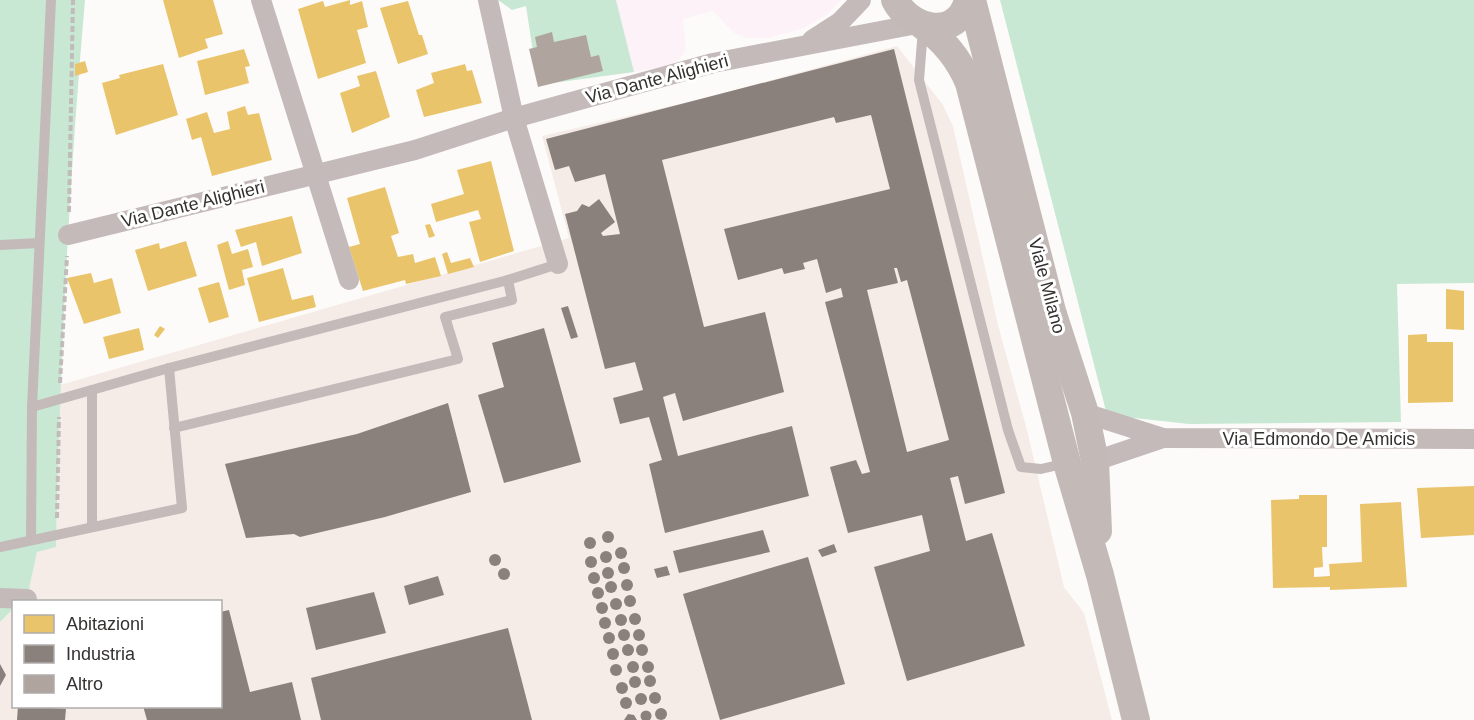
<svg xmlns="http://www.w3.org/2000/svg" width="1474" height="720" viewBox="0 0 1474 720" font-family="Helvetica,sans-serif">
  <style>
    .commercial { fill: #fdf2f7 }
    .built { fill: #f5ece7 }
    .green { fill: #c8e8d4 }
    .homes { fill: #e9c46a }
    .industry { fill: #8a817c; fill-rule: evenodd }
    .building { fill: #b0a59e }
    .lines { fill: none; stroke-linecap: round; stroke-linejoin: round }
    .path { stroke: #c1bbba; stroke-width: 4; stroke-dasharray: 6 3; stroke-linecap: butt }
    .lane { stroke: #c4bab9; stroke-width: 10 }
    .street { stroke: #c4bab9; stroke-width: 20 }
    .secondary { stroke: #c3bab8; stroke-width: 28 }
    .labels { text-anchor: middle; stroke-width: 6; stroke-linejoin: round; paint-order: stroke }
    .street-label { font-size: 18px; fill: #343230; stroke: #fff }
  </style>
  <rect width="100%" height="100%" fill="#fdfbf9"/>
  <path class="commercial" d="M616,0H841L828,14L802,29L768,38H746L734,33L713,11L683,19L686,50L676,64L634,72Z"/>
  <path class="built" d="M897,46L943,105L953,126L998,325L1027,430L1064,587L1084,613L1112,720H0V622L13,609L14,706H220V602L24,601L27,599L37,552L56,546L60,385L569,238L542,136L697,100Z"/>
  <g class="green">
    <path d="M0,0H85C69,182 60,364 56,547L37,552L27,599L14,602L13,609L0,622Z"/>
    <path d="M498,0H616L634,72L538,85L526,6L512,10Z"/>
    <path d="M1000,0H1474V283L1397,284L1401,422L1189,424L1107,415Z"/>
  </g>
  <g class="homes">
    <path d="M163,0H213L223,34L205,39L208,48L179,58Z"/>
    <path d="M350,0V5L362,1L368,27L357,30L366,63L318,79L298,9L323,1L325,7Z"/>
    <path d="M408,1L419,35H422L428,54L398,64L380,8Z"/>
    <path d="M244,49L250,66L245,67L249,83L205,95L197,61Z"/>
    <path d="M85,61L88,72L75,76V64Z"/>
    <path d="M163,64L178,115L116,135L102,83L120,78L119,75Z"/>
    <path d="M465,64L467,71L472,70L482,103L424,117L416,90L434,83L431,73Z"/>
    <path d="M376,71L390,117L352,133L340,93L360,86L357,76Z"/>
    <path d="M245,106L248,115L259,113L272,160L212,176L201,137L192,140L186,119L207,112L214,133L230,129L227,112Z"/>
    <path d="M491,161L514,251L480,262L469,222L481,219L478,210L436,222L431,204L464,194L457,170Z"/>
    <path d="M385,187L399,233L391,236L398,257L413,254L415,263L435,257L441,276L406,284L405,280L363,291L349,247L360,244L347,198Z"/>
    <path d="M292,216L302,253L262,266L256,242L241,247L235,230Z"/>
    <path d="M430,224L435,236L429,238L425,225Z"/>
    <path d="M186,241L197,276L148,291L135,250L159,243L160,249Z"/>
    <path d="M228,241L232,254L248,249L253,267L242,270L245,285L229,290L217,245Z"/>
    <path d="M447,252L451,263L470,258L474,267L448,274L442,254Z"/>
    <path d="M283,268L292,300L313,295L316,307L259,322L247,278Z"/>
    <path d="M91,273L94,283L112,278L121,313L84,324L67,278Z"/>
    <path d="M219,282L229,317L209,323L198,288Z"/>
    <path d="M1446,289L1464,291V330L1446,329Z"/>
    <path d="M160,326L165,329L158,338L154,335Z"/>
    <path d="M139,328L144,350L109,359L103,337Z"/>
    <path d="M1427,334V342H1453V402L1408,403V335Z"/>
    <path d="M1474,486V535L1421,538L1417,488Z"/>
    <path d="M1299,495H1327V547H1322L1323,567L1314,568V577L1330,576L1329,564L1362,562L1360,504L1401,502L1407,587L1330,590V587L1273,588L1271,500L1299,499Z"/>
  </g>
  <g class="industry">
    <path d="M894,49L1005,493L965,504L958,476L950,478L966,541L992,533L1025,646L907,681L874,567L930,551L922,515L848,533L830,467L856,460L862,474L870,472L825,302L843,297L841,288L826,293L817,259L803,263L805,269L784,274L782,268L738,280L724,229L890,189L871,115L836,123L834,117L662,160L704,327L765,312L784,392L683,421L675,393L663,397L678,456L792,426L809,496L665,533L649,464L662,460L649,417L620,424L613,398L643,390L635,362L605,369L565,214L577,211L582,204L589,207L599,199L615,222L601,233L603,236L620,234L605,174L575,182L569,166L555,170L546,139ZM894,268H897L901,282L907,280L949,440L907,452L867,290L898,283Z"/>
    <path d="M568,306L578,337L571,339L561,308Z"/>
    <path d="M544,328L581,462L504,483L478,395L504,387L492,343Z"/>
    <path d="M448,403L471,492L385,517L300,537L294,534L246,538L225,464L357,434Z"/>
    <path d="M763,530L770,552L679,573L673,551Z"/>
    <circle cx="608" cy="537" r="6"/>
    <circle cx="590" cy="543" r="6"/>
    <path d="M834,544L837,552L822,557L818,550Z"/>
    <circle cx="621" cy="553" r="6"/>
    <circle cx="606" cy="557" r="6"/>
    <circle cx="495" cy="560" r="6"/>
    <circle cx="591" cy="562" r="6"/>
    <path d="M808,557L845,684L720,720L683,594Z"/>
    <circle cx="624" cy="568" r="6"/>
    <path d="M667,566L670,575L657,578L654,569Z"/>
    <circle cx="608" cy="573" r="6"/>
    <circle cx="504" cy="574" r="6"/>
    <circle cx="594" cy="578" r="6"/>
    <path d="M438,576L444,595L409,605L404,586Z"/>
    <circle cx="627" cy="585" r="6"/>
    <circle cx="611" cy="587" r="6"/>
    <circle cx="598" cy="593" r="6"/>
    <path d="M374,592L386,633L316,650L306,608Z"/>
    <circle cx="630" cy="601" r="6"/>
    <circle cx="616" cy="604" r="6"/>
    <circle cx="602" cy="608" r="6"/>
    <path d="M229,610L250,692L292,682L301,720H147L143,706H220V612Z"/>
    <circle cx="635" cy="619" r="6"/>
    <circle cx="621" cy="620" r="6"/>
    <circle cx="605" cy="623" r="6"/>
    <path d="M508,628L532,720H321L311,678Z"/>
    <circle cx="639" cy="635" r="6"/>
    <circle cx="624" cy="635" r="6"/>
    <circle cx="609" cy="638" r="6"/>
    <circle cx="628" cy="650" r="6"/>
    <circle cx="642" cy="650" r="6"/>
    <circle cx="613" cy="654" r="6"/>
    <circle cx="648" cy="667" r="6"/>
    <circle cx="633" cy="667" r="6"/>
    <circle cx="616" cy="670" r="6"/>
    <path d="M0,664L6,675L0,686Z"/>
    <circle cx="650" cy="681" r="6"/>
    <circle cx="635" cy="682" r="6"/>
    <circle cx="622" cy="688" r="6"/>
    <circle cx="655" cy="698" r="6"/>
    <circle cx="641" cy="699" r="6"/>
    <circle cx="626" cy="703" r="6"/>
    <path d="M18,706L66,709L65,720H17Z"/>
    <circle cx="661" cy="714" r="6"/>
    <circle cx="646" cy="716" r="5.5"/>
    <path d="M628,714L634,715L637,720H624Z"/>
  </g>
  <path class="building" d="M552,32L554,42L586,35L591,57L599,55L603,71L538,87L529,49L537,47L535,37Z"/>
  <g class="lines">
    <g class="path">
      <path d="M69,212L73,0"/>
      <path d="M60,383L67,256"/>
      <path d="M57,518L59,417"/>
    </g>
    <g class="lane">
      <path d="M51,0L32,407L169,368L508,280L558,264"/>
      <path d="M923,29L919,80L1008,430L1021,467L1041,469L1067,463"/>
      <path d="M0,245L39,243"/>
      <path d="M92,390V527"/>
      <path d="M174,428L458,359L445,317L512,300L508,280"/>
      <path d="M31,540L32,407"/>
      <path d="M0,547L182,508L169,368"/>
    </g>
    <g class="street">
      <path d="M261,0L349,280"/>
      <path d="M488,0L514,118L558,264"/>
      <path d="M812,40L840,22L861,0"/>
      <path d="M68,235L415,150L514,118L713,63L917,24"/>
      <path d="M1085,413L1163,438L1474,439"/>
      <path d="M1095,461L1163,438"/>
      <path d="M0,598L27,599"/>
    </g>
    <g class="secondary">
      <path d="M895,0C911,31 958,40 968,0"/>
      <path d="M972,0L1052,311L1085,413L1095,461L1098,531"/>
      <path d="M923,26C945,41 959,59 969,83L1067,463L1100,575L1136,720"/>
    </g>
  </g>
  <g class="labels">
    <g class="street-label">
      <text transform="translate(657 79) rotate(-15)" y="6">Via Dante Alighieri</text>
      <text transform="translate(193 204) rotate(-14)" y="6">Via Dante Alighieri</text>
      <text transform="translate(1047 286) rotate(75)" y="6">Viale Milano</text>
      <text x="1319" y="445">Via Edmondo De Amicis</text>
    </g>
  </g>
  <rect x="12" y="600" width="210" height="108" fill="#ffffff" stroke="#aeadac" stroke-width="1.5"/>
  <rect x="24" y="615" width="30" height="18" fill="#e9c46a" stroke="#aeadac" stroke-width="1.5"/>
  <text x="66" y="630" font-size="18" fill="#343230">Abitazioni</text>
  <rect x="24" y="645" width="30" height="18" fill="#8a817c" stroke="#aeadac" stroke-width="1.5"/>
  <text x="66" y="660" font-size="18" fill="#343230">Industria</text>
  <rect x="24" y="675" width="30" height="18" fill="#b0a59e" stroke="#aeadac" stroke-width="1.5"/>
  <text x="66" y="690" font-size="18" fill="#343230">Altro</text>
</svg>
